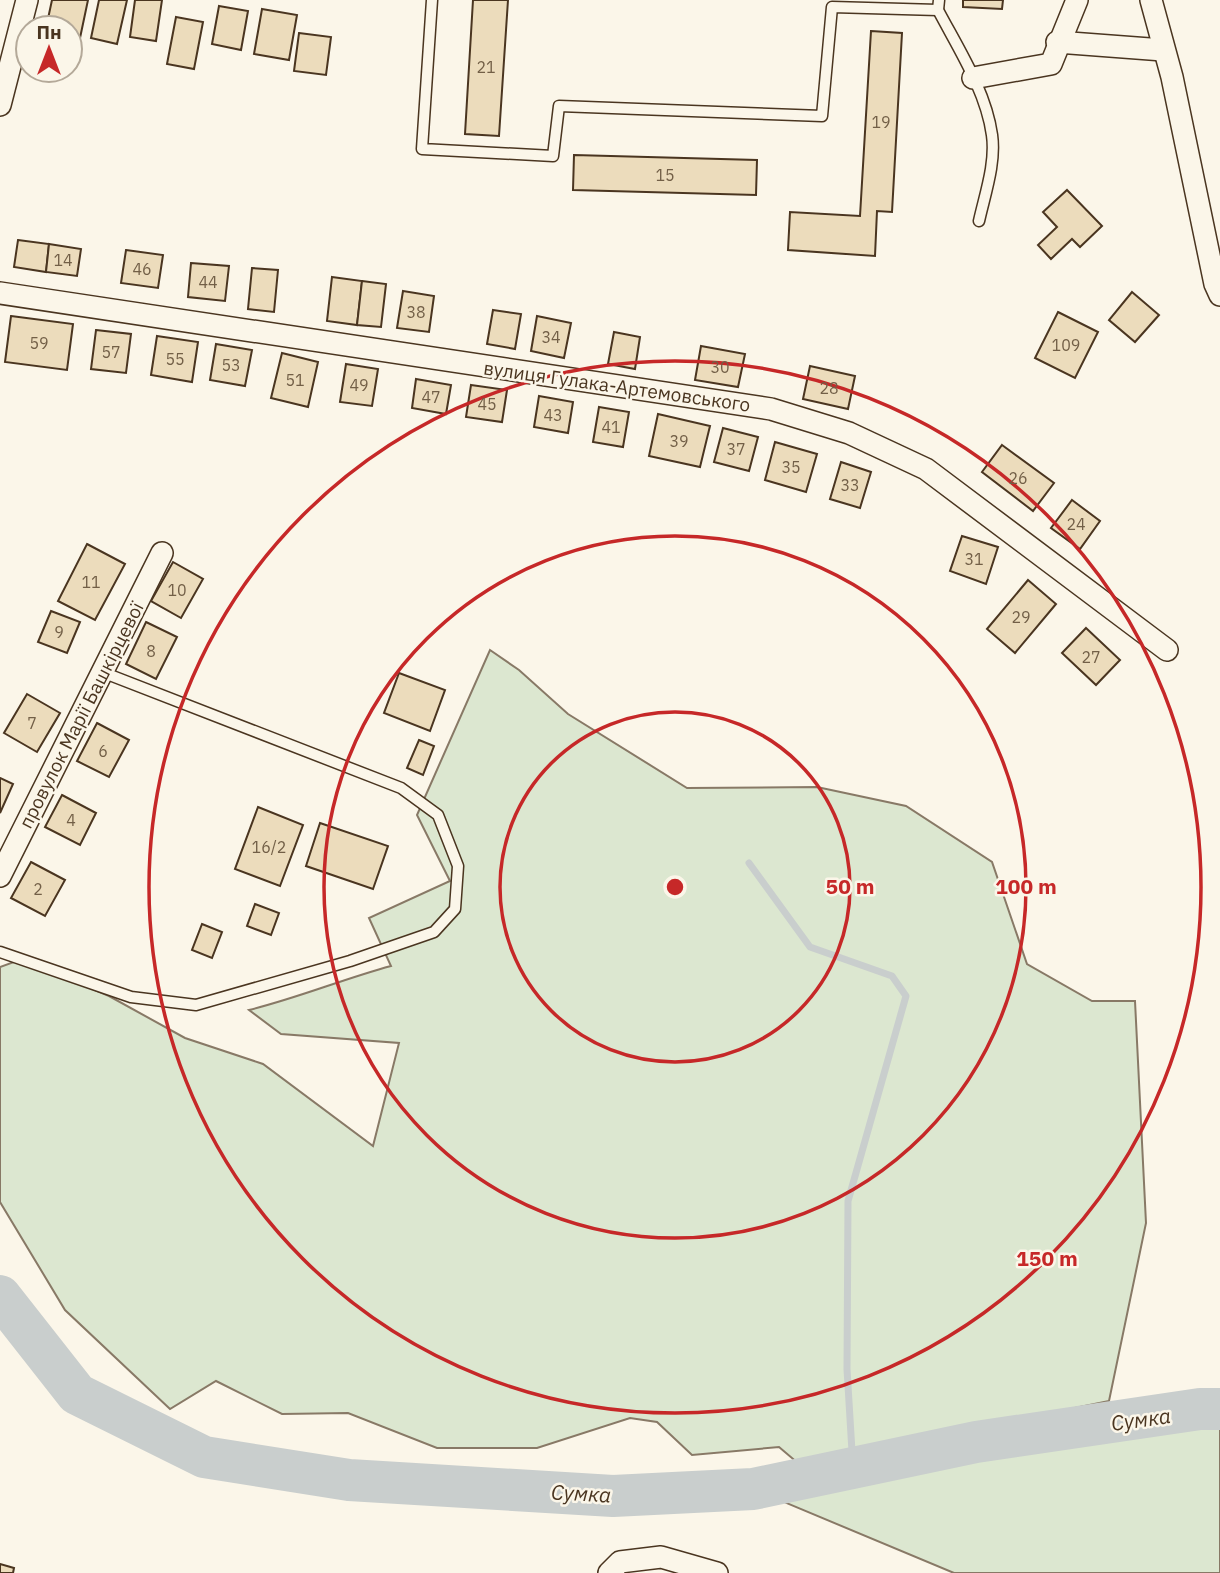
<svg xmlns="http://www.w3.org/2000/svg" width="1220" height="1573" viewBox="0 0 1220 1573" font-family="'IBM Plex Sans',sans-serif">
  <style>
    .green { fill: #dce7d0; stroke: #887966; stroke-width: 2 }
    .lines { fill: none; stroke-linecap: round; stroke-linejoin: round }
    .stream { stroke: #c9cecd; stroke-width: 7 }
    .river { stroke: #c9cecd; stroke-width: 42 }
    .building { fill: #ecdcbc; stroke: #4a3520; stroke-width: 2 }
    .service-casing { stroke: #4a3520; stroke-width: 13 }
    .minor-casing { stroke: #4a3520; stroke-width: 24 }
    .service { stroke: #fbf6e9; stroke-width: 10 }
    .minor { stroke: #fbf6e9; stroke-width: 21 }
    .ring { fill: none; stroke: #c62828; stroke-width: 3.5 }
    .labels { text-anchor: middle; stroke-width: 5; stroke-linejoin: round; paint-order: stroke }
    .number-label { font-size: 16px; fill: #725f47 }
    .street-label { font-size: 19px; fill: #4a3520; stroke: #fbf6e9 }
    .water-label { font-size: 21px; font-style: italic; fill: #4a3520; stroke: #fbf6e9 }
    .centre { fill: #c62828; stroke: #fbf6e9; stroke-width: 3.5 }
    .ring-label { font-size: 21px; text-anchor: middle; font-weight: bold; fill: #c62828; stroke: #fbf6e9; stroke-width: 5; stroke-linejoin: round; paint-order: stroke }
  </style>
  <rect width="100%" height="100%" fill="#fbf6e9"/>
  <g class="green">
    <path d="M490,650L519,670L568,714L687,788L817,787L906,806L992,862L1027,964L1092,1001H1135L1146,1223L1109,1401L799,1464L779,1447L692,1455L657,1422L630,1418L537,1448H437L348,1413L282,1414L216,1381L170,1409L65,1310L0,1202V967L22,959L109,996L185,1038L263,1064L373,1146L399,1043L281,1034L249,1010C298,998 343,979 391,966L369,918L450,881L417,815Z"/>
    <path d="M1200,1409H1220V1573H954L753,1489L976,1442Z"/>
  </g>
  <g class="lines">
    <path class="stream" d="M749,863L810,947L892,976L906,996L848,1201L847,1369L853,1468"/>
    <path class="river" d="M0,1296L77,1394L204,1457L349,1480L613,1496L753,1489L976,1442L1200,1409H1220"/>
  </g>
  <g class="building">
    <path d="M52,0H88L80,38L70,36V28H46Z"/>
    <path d="M99,0H127L117,44L91,38Z"/>
    <path d="M135,0H162L156,41L130,37Z"/>
    <path d="M473,0H508L499,136L465,134Z"/>
    <path d="M963,0H1003L1002,9L963,7Z"/>
    <path d="M219,6L248,11L241,50L212,44Z"/>
    <path d="M262,9L297,15L289,60L254,54Z"/>
    <path d="M176,17L203,22L194,69L167,64Z"/>
    <path d="M871,31L902,33L892,212L877,211L875,256L788,250L790,212L860,216Z"/>
    <path d="M299,33L331,37L326,75L294,71Z"/>
    <path d="M574,155L757,160L756,195L573,190Z"/>
    <path d="M1067,190L1102,226L1080,247L1072,239L1051,259L1038,245L1057,227L1043,212Z"/>
    <path d="M18,240L49,244L46,272L14,267Z"/>
    <path d="M49,244L81,249L77,276L46,272Z"/>
    <path d="M126,250L163,255L158,288L121,283Z"/>
    <path d="M191,263L229,266L225,301L188,297Z"/>
    <path d="M252,268L278,270L274,312L248,309Z"/>
    <path d="M332,277L362,281L357,325L327,321Z"/>
    <path d="M362,281L386,284L381,327L357,325Z"/>
    <path d="M403,291L434,296L429,332L397,328Z"/>
    <path d="M1132,292L1159,315L1135,342L1109,320Z"/>
    <path d="M493,310L521,314L515,349L487,344Z"/>
    <path d="M1058,312L1098,332L1075,378L1035,358Z"/>
    <path d="M11,316L73,324L67,370L5,362Z"/>
    <path d="M537,316L571,323L564,358L531,351Z"/>
    <path d="M96,330L131,334L126,373L91,369Z"/>
    <path d="M614,332L640,337L635,369L608,364Z"/>
    <path d="M157,336L198,342L192,382L151,375Z"/>
    <path d="M216,344L252,350L245,386L210,380Z"/>
    <path d="M701,346L745,354L738,387L695,380Z"/>
    <path d="M282,353L318,362L308,407L271,398Z"/>
    <path d="M346,364L378,369L372,406L340,402Z"/>
    <path d="M810,366L855,376L848,409L803,399Z"/>
    <path d="M416,379L451,385L446,414L412,408Z"/>
    <path d="M471,385L507,390L502,422L466,417Z"/>
    <path d="M539,396L573,402L568,433L534,427Z"/>
    <path d="M599,407L629,412L623,447L593,442Z"/>
    <path d="M658,414L710,426L700,467L649,456Z"/>
    <path d="M723,428L758,437L749,471L714,462Z"/>
    <path d="M775,442L817,454L806,492L765,480Z"/>
    <path d="M1002,445L1054,483L1033,511L982,472Z"/>
    <path d="M841,462L871,472L860,508L830,499Z"/>
    <path d="M1072,500L1100,521L1080,549L1051,528Z"/>
    <path d="M962,536L998,547L986,584L950,571Z"/>
    <path d="M87,544L125,564L95,620L58,601Z"/>
    <path d="M173,562L203,579L181,618L151,601Z"/>
    <path d="M1028,580L1056,604L1015,653L987,629Z"/>
    <path d="M51,611L80,622L67,653L38,642Z"/>
    <path d="M146,622L177,637L156,679L126,664Z"/>
    <path d="M1086,628L1120,660L1096,685L1062,653Z"/>
    <path d="M399,673L445,690L430,731L384,713Z"/>
    <path d="M27,694L60,713L37,752L4,733Z"/>
    <path d="M97,723L129,740L109,777L77,761Z"/>
    <path d="M419,740L434,746L423,775L407,768Z"/>
    <path d="M0,778L13,784L0,813Z"/>
    <path d="M62,795L96,813L80,845L45,827Z"/>
    <path d="M258,807L303,825L280,886L235,869Z"/>
    <path d="M320,823L388,846L373,889L306,866Z"/>
    <path d="M31,862L65,880L45,916L11,898Z"/>
    <path d="M255,904L279,913L271,935L247,926Z"/>
    <path d="M202,924L222,932L212,958L192,950Z"/>
    <path d="M0,1564L14,1568L13,1573H0Z"/>
  </g>
  <g class="lines">
    <g class="service-casing">
      <g id="service">
        <path d="M432,0L422,149L553,156L559,106L822,116L832,7L938,10"/>
        <path d="M939,0L938,10C958,48 986,91 992,135C996,163 985,194 979,221"/>
        <path d="M0,952L131,997L196,1005L350,961L434,932L455,909L458,866L438,815L401,788L102,672"/>
      </g>
    </g>
    <g class="minor-casing">
      <g id="minor">
        <path d="M1151,0L1172,77L1215,284L1220,295"/>
        <path d="M1057,42L1163,50"/>
        <path d="M973,78L1051,64L1077,0"/>
        <path d="M0,105L27,0"/>
        <path d="M0,293L771,409L849,433L926,469L1167,650"/>
        <path d="M0,876L162,553"/>
        <path d="M609,1573L620,1562L661,1557L717,1573"/>
      </g>
    </g>
    <use href="#service" class="service"/>
    <use href="#minor" class="minor"/>
  </g>
  <g class="ring">
    <circle cx="675" cy="887" r="175"/>
    <circle cx="675" cy="887" r="351"/>
    <circle cx="675" cy="887" r="526"/>
  </g>
  <g class="labels">
    <g class="number-label">
      <text x="486" y="73">21</text>
      <text x="881" y="128">19</text>
      <text x="665" y="181">15</text>
      <text x="63" y="266">14</text>
      <text x="142" y="275">46</text>
      <text x="208" y="288">44</text>
      <text x="416" y="318">38</text>
      <text x="551" y="343">34</text>
      <text x="39" y="349">59</text>
      <text x="1066" y="351">109</text>
      <text x="111" y="358">57</text>
      <text x="175" y="365">55</text>
      <text x="231" y="371">53</text>
      <text x="720" y="373">30</text>
      <text x="295" y="386">51</text>
      <text x="359" y="391">49</text>
      <text x="829" y="394">28</text>
      <text x="431" y="403">47</text>
      <text x="487" y="410">45</text>
      <text x="553" y="421">43</text>
      <text x="611" y="433">41</text>
      <text x="679" y="447">39</text>
      <text x="736" y="455">37</text>
      <text x="791" y="473">35</text>
      <text x="1018" y="484">26</text>
      <text x="850" y="491">33</text>
      <text x="1076" y="530">24</text>
      <text x="974" y="565">31</text>
      <text x="91" y="588">11</text>
      <text x="177" y="596">10</text>
      <text x="1021" y="623">29</text>
      <text x="59" y="638">9</text>
      <text x="151" y="657">8</text>
      <text x="1091" y="663">27</text>
      <text x="32" y="729">7</text>
      <text x="103" y="757">6</text>
      <text x="71" y="826">4</text>
      <text x="269" y="853">16/2</text>
      <text x="38" y="895">2</text>
    </g>
    <g class="street-label">
      <text transform="translate(617 386) rotate(8)" y="7">вулиця Гулака-Артемовського</text>
      <text transform="translate(81 715) rotate(-63)" y="7">провулок Марії Башкірцевої</text>
    </g>
    <g class="water-label">
      <text transform="translate(1141 1420) rotate(-8)" y="7">Сумка</text>
      <text transform="translate(581 1494) rotate(3)" y="7">Сумка</text>
    </g>
  </g>
  <circle cx="675" cy="887" r="10" class="centre"/>
  <g class="ring-label">
    <text x="850" y="894">50 m</text>
    <text x="1026" y="894">100 m</text>
    <text x="1047" y="1266">150 m</text>
  </g>
  <g transform="translate(49 49)"><circle r="33" fill="#fbf6e9" stroke="#b4a999" stroke-width="2"/>
  <path d="M0-5L12 26L0 18L-12 26Z" fill="#c62828"/>
  <text y="-10" font-size="19" font-weight="bold" text-anchor="middle" fill="#4a3520">Пн</text>
  </g>
</svg>
